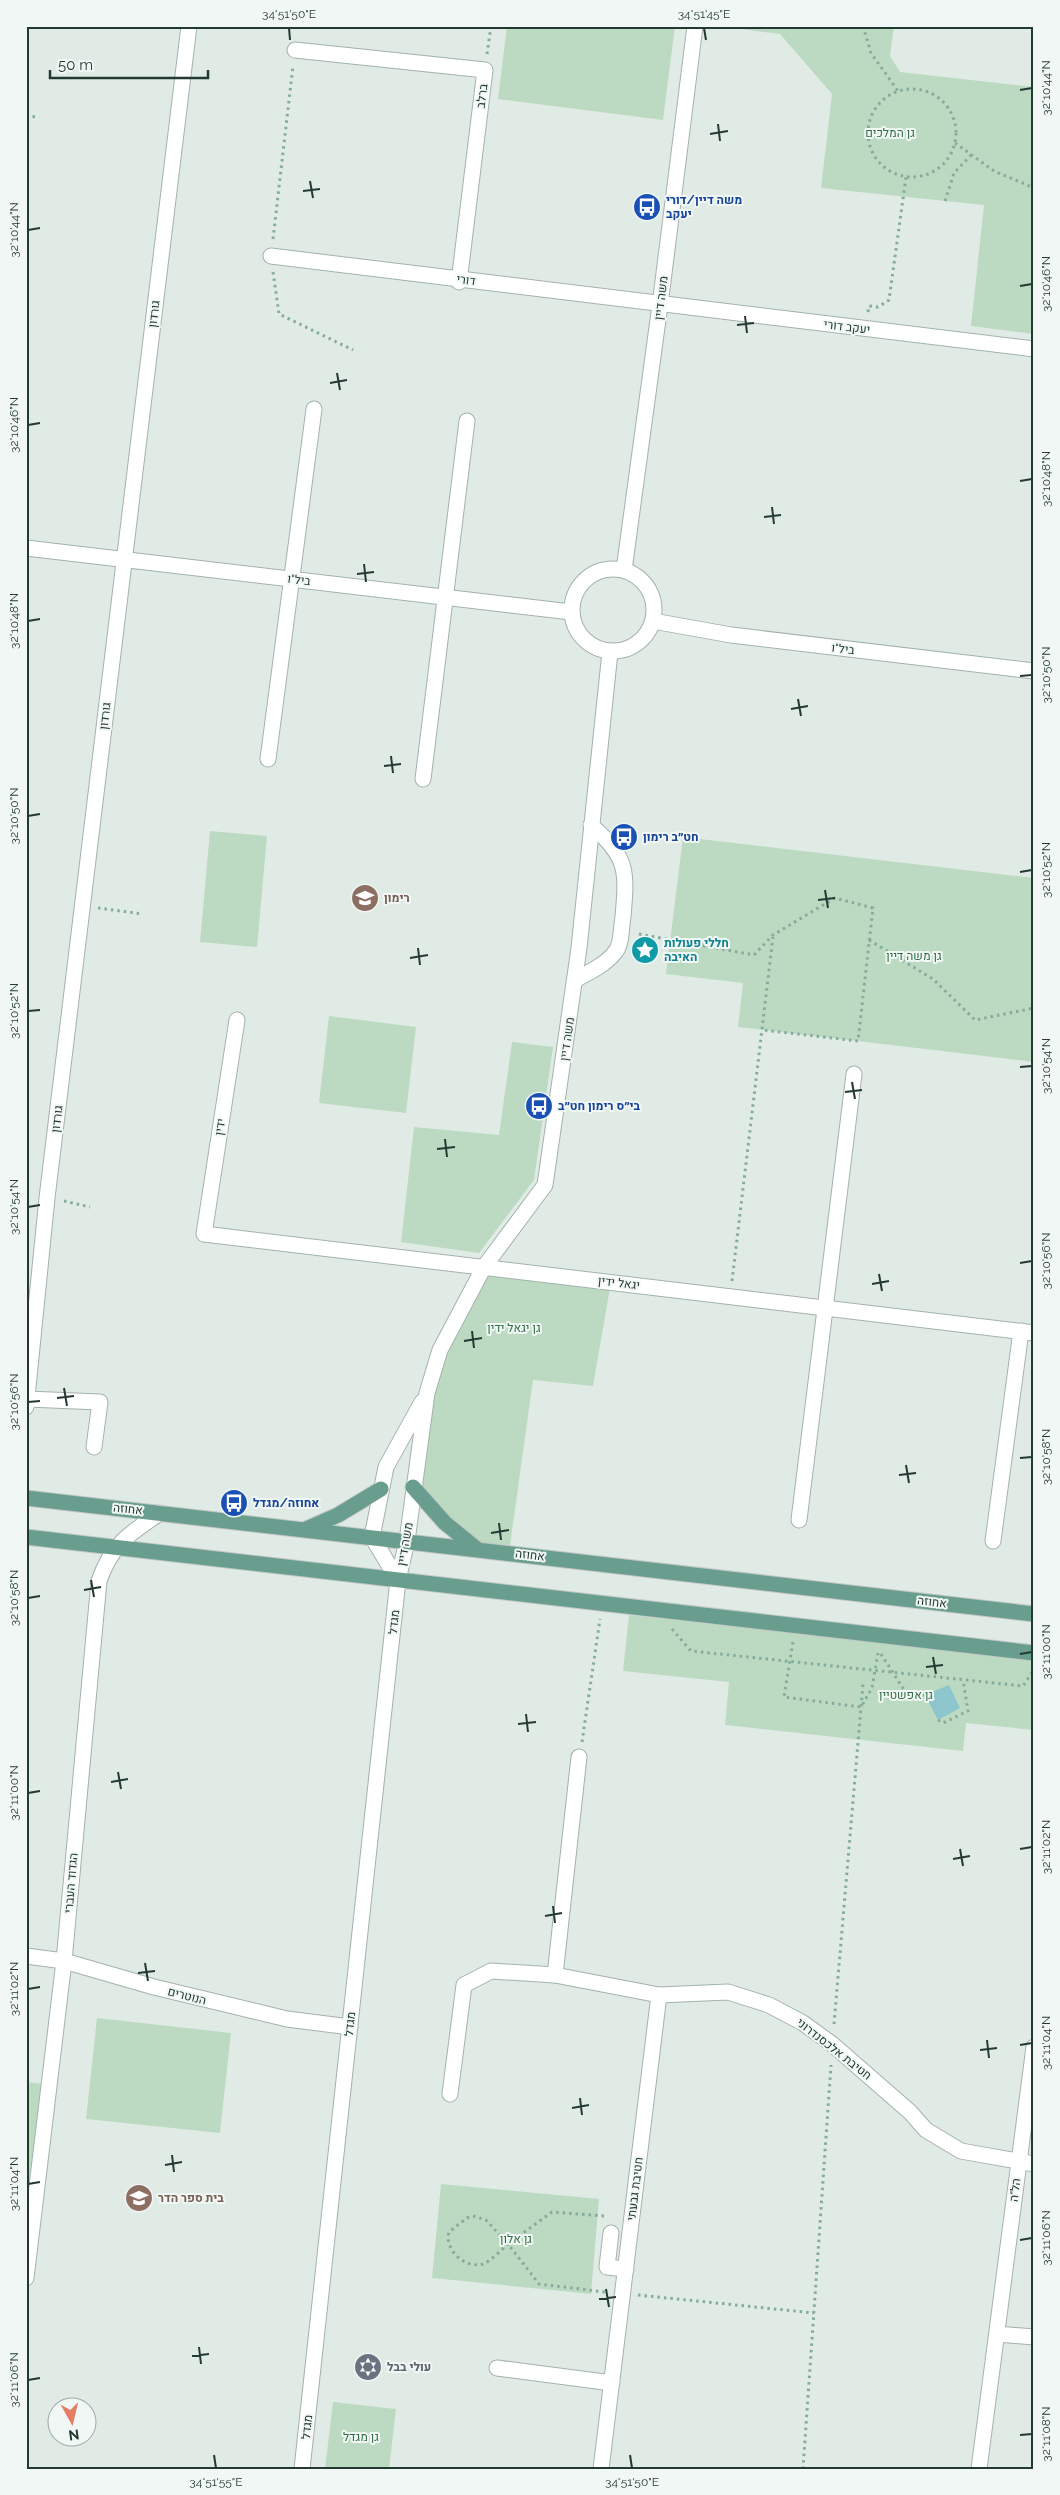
<svg xmlns="http://www.w3.org/2000/svg" width="1060" height="2495" viewBox="0 0 1060 2495" font-family="Raleway,Heebo,sans-serif">
  <style>
    .green { fill: #bcdac2 }
    .water { fill: #8dc6cc }
    .lines { fill: none; stroke-linecap: round; stroke-linejoin: round }
    .minor-casing { stroke: #a4b2ac; stroke-width: 17 }
    .major-casing { stroke: #c1c8c6; stroke-width: 17 }
    .path { stroke: #84ac9d; stroke-width: 3; stroke-dasharray: 2.5 4; stroke-linecap: butt }
    .minor { stroke: #fff; stroke-width: 15 }
    .major { stroke: #699d8d; stroke-width: 15 }
    .ticks { fill: none; stroke: #233a32; stroke-width: 2 }
    .labels { text-anchor: middle; stroke-width: 4; stroke-linejoin: round; paint-order: stroke }
    .street-label { font-size: 12px; fill: #233a32; stroke: #f1f7f4 }
    .park-label { font-size: 12px; fill: #306e45; stroke: #f1f7f4 }
    .transit-label { font-size: 12px; font-weight: bold; fill: #164399; stroke: #f1f7f4; text-anchor: start }
    .education-label { font-size: 12px; font-weight: bold; fill: #785e54; stroke: #f1f7f4; text-anchor: start }
    .culture-label { font-size: 12px; font-weight: bold; fill: #0d838f; stroke: #f1f7f4; text-anchor: start }
    .worship-label { font-size: 12px; font-weight: bold; fill: #5b616d; stroke: #f1f7f4; text-anchor: start }
    .neatline { fill: none; stroke: #233a32; stroke-width: 2 }
    .ticks-label { font-size: 12px; text-anchor: middle; fill: #233a32 }
  </style>
  <rect width="100%" height="100%" fill="#e1ebe6"/>
  <g class="green">
    <path d="M507,26H675L663,120L498,99Z"/>
    <path d="M716,26H894L890,56L900,72L1034,87V334L971,326L984,205L821,188L832,94L780,34Z"/>
    <path d="M210,831L267,836L257,947L200,942Z"/>
    <path d="M683,837L1034,878V1062L738,1027L743,983L666,974Z"/>
    <path d="M329,1016L416,1027L406,1113L319,1103Z"/>
    <path d="M512,1042L553,1047L534,1180L479,1253L401,1242L414,1127L499,1135Z"/>
    <path d="M484,1267L611,1282L593,1386L533,1380L509,1553L477,1549L413,1487L432,1378Z"/>
    <path d="M629,1615L1034,1659V1730L966,1723L963,1751L725,1725L729,1682L623,1671Z"/>
    <path d="M97,2018L231,2033L220,2133L86,2119Z"/>
    <path d="M26,2082L44,2084L26,2209Z"/>
    <path d="M441,2184L599,2199L591,2294L432,2278Z"/>
    <path d="M333,2402L396,2409L389,2469H325Z"/>
  </g>
  <path class="water" d="M949,1685L960,1708L938,1720L925,1695Z"/>
  <g class="lines">
    <g class="minor-casing">
      <g id="minor">
        <path d="M295,50L485,70L459,282"/>
        <path d="M271,256L1034,349"/>
        <path d="M26,548L571,612"/>
        <circle cx="613" cy="610" r="41"/>
        <path d="M624,570L660,305L695,26"/>
        <path d="M653,621L731,635L1034,671"/>
        <path d="M268,759L314,409"/>
        <path d="M423,779L467,421"/>
        <path d="M575,980C589,972 606,965 616,951C622,943 621,927 623,917C627,870 628,858 591,825"/>
        <path d="M237,1020L204,1234L1034,1333"/>
        <path d="M27,1399L100,1402L94,1447"/>
        <path d="M26,1407L47,1198L189,26"/>
        <path d="M799,1520L854,1074"/>
        <path d="M993,1541L1021,1331"/>
        <path d="M398,1580L372,1537L386,1467L422,1402"/>
        <path d="M26,1956L64,1961L154,1987L287,2019L350,2027"/>
        <path d="M555,1975L579,1757"/>
        <path d="M450,2094L464,1985L491,1971L555,1975L659,1995L728,1992L769,2005L803,2023L832,2044L910,2112L926,2130L961,2151L1034,2164"/>
        <path d="M611,2233L607,2267L626,2269"/>
        <path d="M26,2278L64,1961L99,1581C111,1545 130,1533 160,1513"/>
        <path d="M997,2334L1034,2337"/>
        <path d="M497,2368L612,2383"/>
        <path d="M302,2469L398,1580L407,1541L427,1393L440,1350L484,1267L545,1185L579,948L610,652"/>
        <path d="M601,2469L659,1995"/>
        <path d="M979,2469L1034,2047"/>
      </g>
    </g>
    <g class="major-casing">
      <g id="major">
        <path d="M413,1487L445,1523L477,1549"/>
        <path d="M26,1498L1034,1614"/>
        <path d="M306,1529L338,1515L381,1489"/>
        <path d="M26,1537L1034,1653"/>
      </g>
    </g>
    <g class="path">
      <path d="M863,26L871,53L898,91"/>
      <path d="M487,54L491,26"/>
      <circle cx="912" cy="133" r="44"/>
      <path d="M26,116L38,117"/>
      <path d="M955,143L994,171L1034,188"/>
      <path d="M945,201L954,173L971,155"/>
      <path d="M273,239L293,66"/>
      <path d="M273,272L279,314L353,350"/>
      <path d="M868,312L869,306L878,307L889,300L906,177"/>
      <path d="M98,908L143,914"/>
      <path d="M639,934L754,955L773,935L835,898L873,908L858,1041L762,1030"/>
      <path d="M869,940L933,979L975,1020L1034,1008"/>
      <path d="M64,1201L90,1207"/>
      <path d="M732,1281L773,937"/>
      <path d="M672,1629L691,1651L1023,1686L1033,1671"/>
      <path d="M793,1642L784,1697L861,1707L872,1688L878,1653"/>
      <path d="M881,1654L908,1696L925,1695"/>
      <path d="M938,1720L943,1723L968,1711L963,1680"/>
      <path d="M582,1742L600,1619"/>
      <path d="M834,2024L863,1684"/>
      <path d="M473,2216L486,2220L508,2244C501,2250 491,2261 483,2264C465,2269 444,2250 449,2232L467,2218Z"/>
      <path d="M604,2216L552,2212L508,2244L539,2284L605,2292"/>
      <path d="M638,2295L814,2313"/>
      <path d="M803,2469L831,2065"/>
    </g>
    <use href="#minor" class="minor"/>
    <use href="#major" class="major"/>
  </g>
  <path class="ticks" d="M289,28L290,40M704,28L706,40M1020,90L1032,88M718,124L720,141M710,134L728,131M310,181L313,198M303,191L320,189M28,230L40,228M1020,286L1032,284M745,316L747,333M737,325L754,323M337,373L340,390M330,383L347,380M28,425L40,423M1020,481L1032,479M772,507L774,524M764,517L781,515M364,564L366,582M357,574L374,572M28,621L40,619M1020,676L1032,675M798,699L801,716M791,709L808,706M391,756L393,773M384,766L401,764M28,816L40,814M1020,872L1032,870M825,890L828,908M818,900L835,898M418,948L420,965M410,958L428,955M28,1011L40,1010M1020,1067L1032,1066M852,1082L855,1099M845,1092L862,1090M445,1139L447,1157M437,1149L455,1147M28,1207L40,1205M1020,1263L1032,1261M879,1274L882,1291M872,1284L889,1281M472,1331L474,1348M464,1341L482,1338M64,1388L67,1406M57,1398L74,1396M28,1402L40,1401M1020,1458L1032,1457M906,1465L909,1483M899,1475L916,1473M499,1523L501,1540M491,1533L509,1530M91,1580L94,1597M84,1590L101,1587M28,1598L40,1596M1020,1654L1032,1652M933,1657L936,1674M926,1667L943,1665M526,1714L528,1732M518,1724L536,1722M118,1772L121,1789M111,1782L128,1779M28,1793L40,1791M960,1849L963,1866M1020,1849L1032,1847M953,1859L970,1856M553,1906L555,1923M545,1916L562,1913M145,1963L148,1981M138,1973L155,1971M28,1989L40,1987M987,2040L989,2058M1020,2045L1032,2043M980,2050L997,2048M580,2098L582,2115M572,2108L589,2105M172,2155L174,2172M165,2165L182,2162M28,2184L40,2182M1020,2240L1032,2238M606,2289L609,2307M599,2299L616,2297M199,2347L201,2364M192,2356L209,2354M28,2380L40,2378M1020,2435L1032,2434M214,2455L216,2468M630,2455L632,2468"/>
  <defs>
    <g id="bus-disc" transform="scale(1.4375)"><circle r="9.5" fill="#1a4fb4" stroke="#f1f7f4"/><path d="M-5-6H5V4H4V6H2V4H-2V6H-4V4H-5ZM-3.5-4V0h7V-4ZM-3.5 1.2v1.5H-2V1.2ZM2 1.2v1.5H3.5V1.2Z" fill="#fff"/></g>
    <g id="school-disc" transform="scale(1.4375)"><circle r="9.5" fill="#8d6e63" stroke="#f1f7f4"/><path d="M0-5L7-2L0 1L-7-2ZM-4 1L0 2.5L4 1V4Q0 6-4 4Z" fill="#fff"/></g>
    <g id="sight-disc" transform="scale(1.4375)"><circle r="9.5" fill="#0f9aa8" stroke="#f1f7f4"/><path d="M0-6L1.8-2.2L6-1.7L2.9 1.2L3.7 5.4L0 3.3L-3.7 5.4L-2.9 1.2L-6-1.7L-1.8-2.2Z" fill="#fff"/></g>
    <g id="synagogue-disc" transform="scale(1.4375)"><circle r="9.5" fill="#6b7280" stroke="#f1f7f4"/><path d="M0-6.5L5.6 3.2H-5.6ZM0 6.5L5.6-3.2H-5.6Z" fill="#fff"/></g>
  </defs>
  <g fill-rule="evenodd">
    <use href="#bus-disc" x="647" y="207"/>
    <use href="#bus-disc" x="624" y="837"/>
    <use href="#school-disc" x="365" y="898"/>
    <use href="#sight-disc" x="645" y="950"/>
    <use href="#bus-disc" x="539" y="1106"/>
    <use href="#bus-disc" x="234" y="1503"/>
    <use href="#school-disc" x="139" y="2198"/>
    <use href="#synagogue-disc" x="368" y="2367"/>
  </g>
  <g class="labels">
    <g class="street-label">
      <text transform="translate(482 96) rotate(-83)" y="4">ברלב</text>
      <text transform="translate(466 280) rotate(7)" y="4">דורי</text>
      <text transform="translate(661 298) rotate(-83)" y="4">משה דיין</text>
      <text transform="translate(154 314) rotate(-83)" y="4">גורדון</text>
      <text transform="translate(847 327) rotate(7)" y="4">יעקב דורי</text>
      <text transform="translate(299 580) rotate(7)" y="4">ביל"ו</text>
      <text transform="translate(843 649) rotate(7)" y="4">ביל"ו</text>
      <text transform="translate(105 716) rotate(-83)" y="4">גורדון</text>
      <text transform="translate(567 1039) rotate(-82)" y="4">משה דיין</text>
      <text transform="translate(57 1119) rotate(-83)" y="4">גורדון</text>
      <text transform="translate(220 1127) rotate(-81)" y="4">ידין</text>
      <text transform="translate(619 1283) rotate(7)" y="4">יגאל ידין</text>
      <text transform="translate(128 1509) rotate(6)" y="4">אחוזה</text>
      <text transform="translate(405 1544) rotate(-80)" y="4">משה דיין</text>
      <text transform="translate(530 1555) rotate(7)" y="4">אחוזה</text>
      <text transform="translate(932 1602) rotate(7)" y="4">אחוזה</text>
      <text transform="translate(394 1622) rotate(-84)" y="4">מגדל</text>
      <text transform="translate(71 1883) rotate(-85)" y="4">הגדוד העברי</text>
      <text transform="translate(187 1996) rotate(14)" y="4">הנוטרים</text>
      <text transform="translate(350 2024) rotate(-84)" y="4">מגדל</text>
      <text transform="translate(834 2049) rotate(38)" y="4">חטיבת אלכסנדרוני</text>
      <text transform="translate(635 2189) rotate(-83)" y="4">חטיבת גבעתי</text>
      <text transform="translate(1015 2190) rotate(-83)" y="4">הל"ה</text>
      <text transform="translate(307 2427) rotate(-84)" y="4">מגדל</text>
    </g>
    <g class="park-label">
      <text x="890" y="137">גן המלכים</text>
      <text x="914" y="960">גן משה דיין</text>
      <text x="514" y="1332">גן יגאל ידין</text>
      <text x="906" y="1699">גן אפשטיין</text>
      <text x="516" y="2243">גן אלון</text>
      <text x="361" y="2441">גן מגדל</text>
    </g>
    <g class="transit-label">
      <text x="666" y="204">משה דיין/דורי<tspan x="666" dy="14">יעקב</tspan></text>
      <text x="643" y="841">חט״ב רימון</text>
      <text x="558" y="1110">בי״ס רימון חט״ב</text>
      <text x="253" y="1507">אחוזה/מגדל</text>
    </g>
    <g class="education-label">
      <text x="384" y="902">רימון</text>
      <text x="158" y="2202">בית ספר הדר</text>
    </g>
    <g class="culture-label">
      <text x="664" y="947">חללי פעולות<tspan x="664" dy="14">האיבה</tspan></text>
    </g>
    <g class="worship-label">
      <text x="387" y="2371">עולי בבל</text>
    </g>
  </g>
  <rect width="1060" height="2495" fill="none" stroke="#f1f7f4" stroke-width="55"/>
  <g transform="translate(72 2422) rotate(172)"><circle r="24" fill="#f1f7f4" stroke="#9faba6"/>
  <path d="M0-4L9 19L0 12L-9 19Z" fill="#e77c63"/>
  <text y="-8" font-size="14" font-weight="bold" text-anchor="middle" fill="#233a32">N</text>
  </g>
  <path d="M50 70v8h158v-8" fill="none" stroke="#233a32" stroke-width="2.5"/>
  <text x="58" y="70" font-size="15" fill="#233a32" stroke="#f1f7f4" stroke-width="4" paint-order="stroke">50 m</text>
  <rect x="28" y="28" width="1004" height="2440" class="neatline"/>
  <g class="ticks-label">
    <text x="289" y="18">34°51'50"E</text>
    <text x="704" y="18">34°51'45"E</text>
    <text transform="translate(1046 88) rotate(-90)" y="4">32°10'44"N</text>
    <text transform="translate(14 230) rotate(-90)" y="4">32°10'44"N</text>
    <text transform="translate(1046 284) rotate(-90)" y="4">32°10'46"N</text>
    <text transform="translate(14 425) rotate(-90)" y="4">32°10'46"N</text>
    <text transform="translate(1046 479) rotate(-90)" y="4">32°10'48"N</text>
    <text transform="translate(14 621) rotate(-90)" y="4">32°10'48"N</text>
    <text transform="translate(1046 675) rotate(-90)" y="4">32°10'50"N</text>
    <text transform="translate(14 816) rotate(-90)" y="4">32°10'50"N</text>
    <text transform="translate(1046 870) rotate(-90)" y="4">32°10'52"N</text>
    <text transform="translate(14 1011) rotate(-90)" y="4">32°10'52"N</text>
    <text transform="translate(1046 1066) rotate(-90)" y="4">32°10'54"N</text>
    <text transform="translate(14 1207) rotate(-90)" y="4">32°10'54"N</text>
    <text transform="translate(1046 1261) rotate(-90)" y="4">32°10'56"N</text>
    <text transform="translate(14 1402) rotate(-90)" y="4">32°10'56"N</text>
    <text transform="translate(1046 1457) rotate(-90)" y="4">32°10'58"N</text>
    <text transform="translate(14 1598) rotate(-90)" y="4">32°10'58"N</text>
    <text transform="translate(1046 1652) rotate(-90)" y="4">32°11'00"N</text>
    <text transform="translate(14 1793) rotate(-90)" y="4">32°11'00"N</text>
    <text transform="translate(1046 1847) rotate(-90)" y="4">32°11'02"N</text>
    <text transform="translate(14 1989) rotate(-90)" y="4">32°11'02"N</text>
    <text transform="translate(1046 2043) rotate(-90)" y="4">32°11'04"N</text>
    <text transform="translate(14 2184) rotate(-90)" y="4">32°11'04"N</text>
    <text transform="translate(1046 2238) rotate(-90)" y="4">32°11'06"N</text>
    <text transform="translate(14 2380) rotate(-90)" y="4">32°11'06"N</text>
    <text transform="translate(1046 2434) rotate(-90)" y="4">32°11'08"N</text>
    <text x="216" y="2486">34°51'55"E</text>
    <text x="632" y="2486">34°51'50"E</text>
  </g>
</svg>
